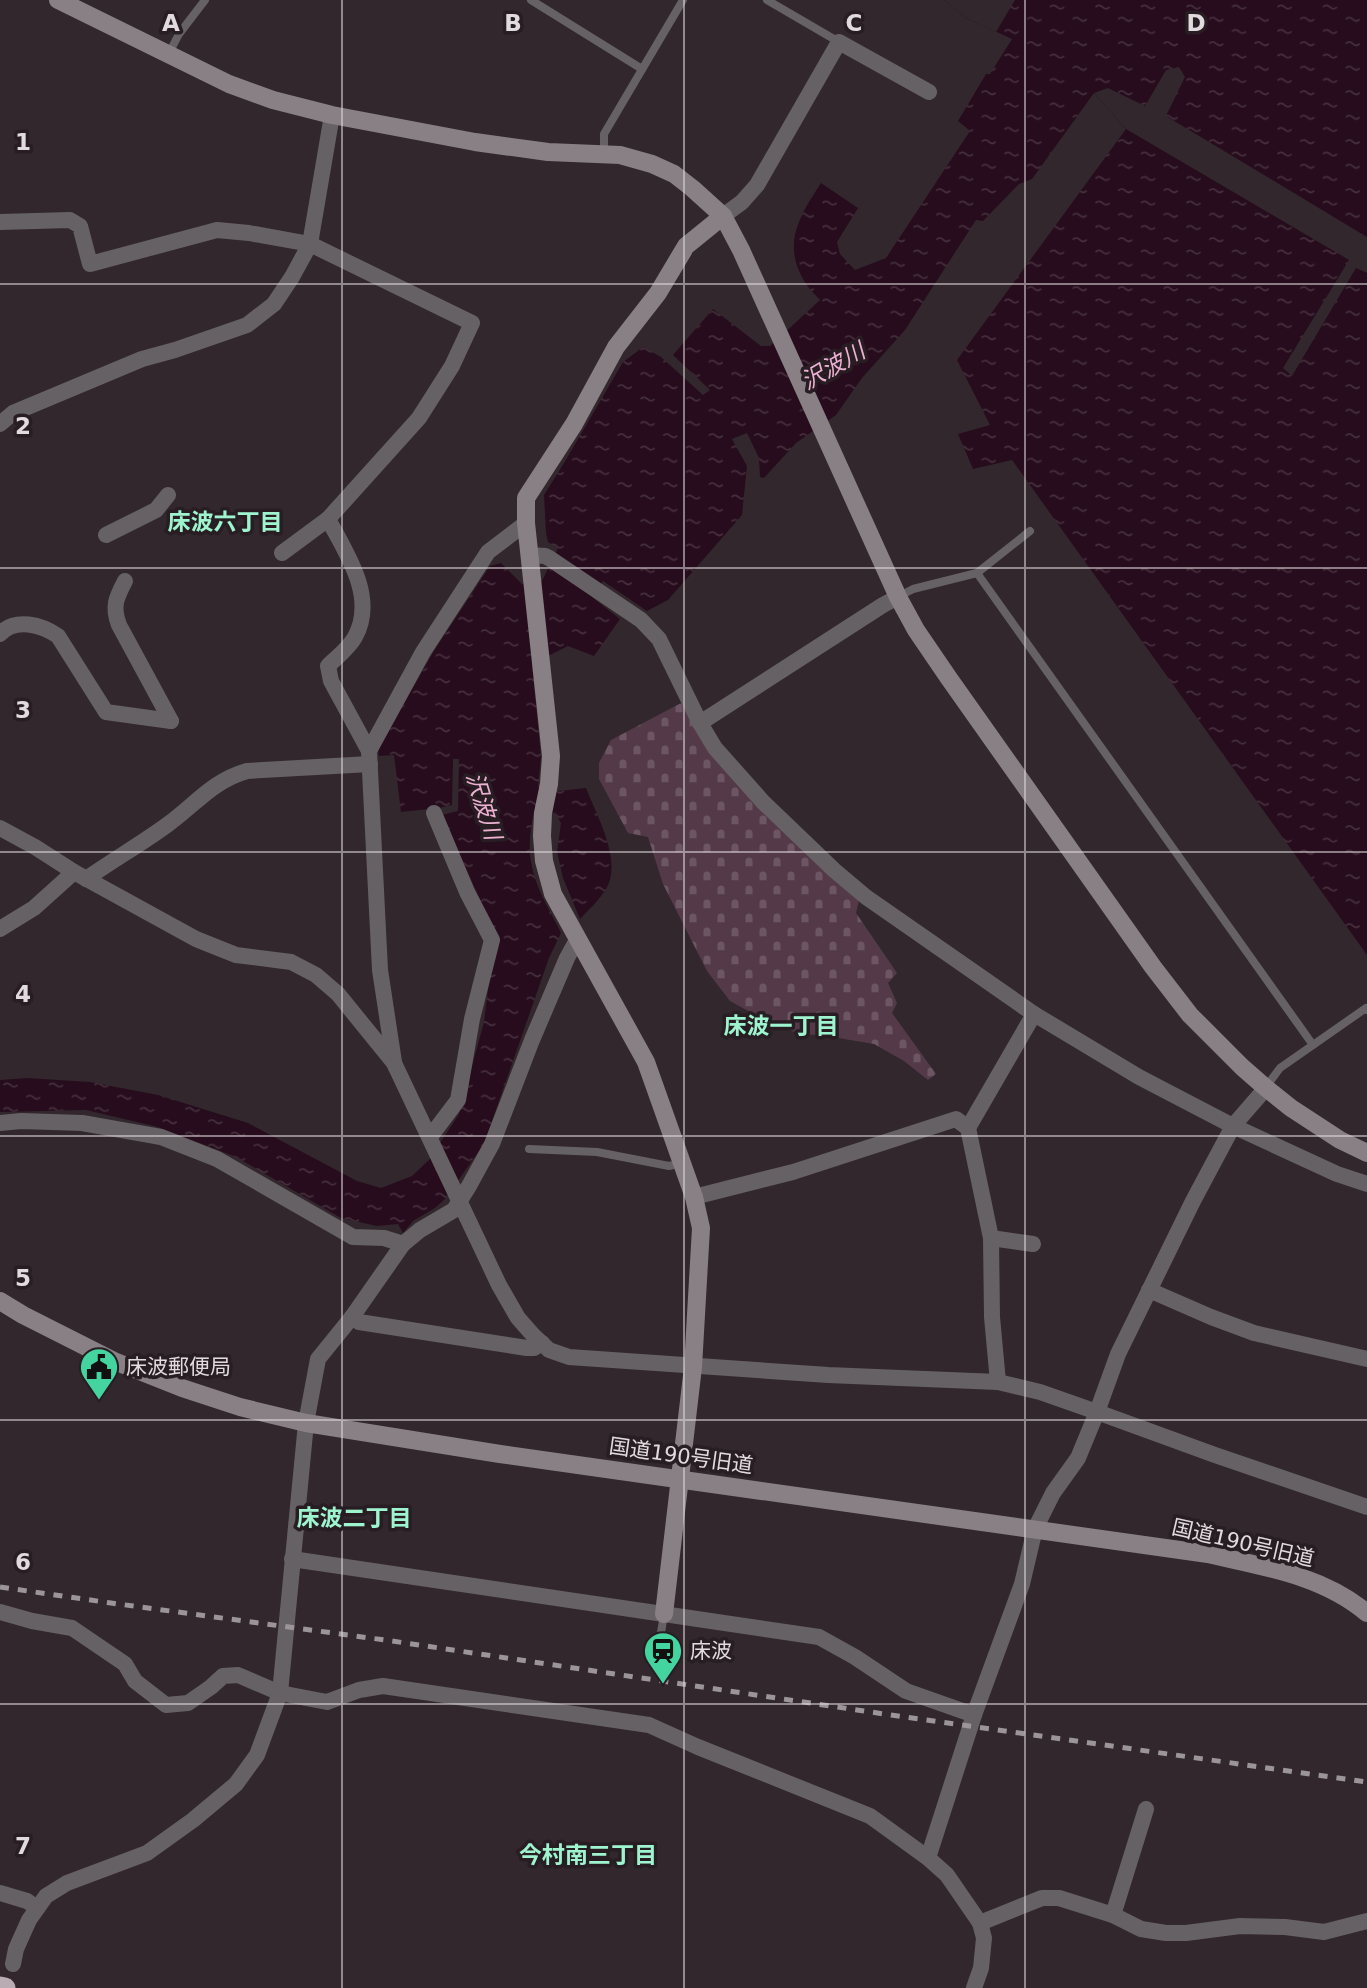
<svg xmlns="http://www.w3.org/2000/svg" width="1367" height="1988" viewBox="0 0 1367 1988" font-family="'DejaVu Sans','Noto Sans JP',sans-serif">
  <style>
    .cemetery { fill: url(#cemetery-stones) }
    .water { fill: url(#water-ripples) }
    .pier { fill: #31272c }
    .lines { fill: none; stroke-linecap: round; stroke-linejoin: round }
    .lane { stroke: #666164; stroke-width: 8 }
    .street { stroke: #666164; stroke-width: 16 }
    .secondary { stroke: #888084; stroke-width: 18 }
    .highway { stroke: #b9acb3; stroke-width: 21 }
    .rail { stroke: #9b9498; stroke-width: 5; stroke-dasharray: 9 9; stroke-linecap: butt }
    .grid { fill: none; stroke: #e1dbde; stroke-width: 2; stroke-opacity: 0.55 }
    .labels { text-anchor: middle; stroke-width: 7; stroke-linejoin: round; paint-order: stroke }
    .poi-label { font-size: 21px; fill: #e1dbde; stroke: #271d23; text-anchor: start }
    .street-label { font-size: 21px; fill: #e1dbde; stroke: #271d23 }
    .water-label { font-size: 23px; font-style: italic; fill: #ecb1d2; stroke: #271d23 }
    .neighbourhood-label { font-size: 23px; font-weight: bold; fill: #9ef4ce; stroke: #271d23 }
    .grid-label { font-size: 23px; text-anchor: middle; font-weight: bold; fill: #e1dbde; stroke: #271d23; stroke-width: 7; stroke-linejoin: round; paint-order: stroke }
  </style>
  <defs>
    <pattern id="cemetery-stones" width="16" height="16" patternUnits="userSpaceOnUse" patternTransform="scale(1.75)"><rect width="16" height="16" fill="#543a49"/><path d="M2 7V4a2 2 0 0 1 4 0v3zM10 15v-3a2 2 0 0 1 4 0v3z" fill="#6c5663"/></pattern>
    <pattern id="water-ripples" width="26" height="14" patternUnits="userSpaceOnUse" patternTransform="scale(1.75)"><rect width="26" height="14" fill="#260c1c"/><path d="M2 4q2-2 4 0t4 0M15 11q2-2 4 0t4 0" fill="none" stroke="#452f3d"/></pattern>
  </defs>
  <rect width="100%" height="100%" fill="#31272c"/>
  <path class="cemetery" d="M683,702L859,900L856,913L897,973L888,983L897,1003L892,1013L936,1074L928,1080L904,1061L874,1044L833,1037L797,1033L765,1020L730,1001L707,971L663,884L648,837L628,833L599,779V763L611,740Z"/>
  <path class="water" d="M944,0H1367V955L1012,460L973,469L958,434L990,425L957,360L1126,129L1094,93L1032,179L1019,184L983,221L976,220L905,330L862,378L836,415L796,443L764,478L760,477L759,458L747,433L732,439L747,466L742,515L668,600L647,611L603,581L592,597L620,619L594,656L568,646L532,664L541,757L538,787L559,791L586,788C597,816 623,862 606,889C599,900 589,910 580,919L563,878L557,852L561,823L555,813L534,811C531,826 528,845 531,861C534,886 550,910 561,933L549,958L484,1144L445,1199L435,1208L413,1221L403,1233L398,1224L377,1226L341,1218L236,1157L158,1127L86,1110L0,1112V1080L27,1078L90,1082L158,1095L248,1123L357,1181L381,1188L412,1176L429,1160L459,1114L484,1022L495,933L439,808L401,812L394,755L379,756L378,749L435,649L490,566L501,563L522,584L541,583L558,548L548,542L546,533L544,495L564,463L623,362L643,347L661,357L703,395L710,390L673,355L713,309L761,346H770L820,300C814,293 807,287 803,279C782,242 801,214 821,183L858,208L837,242L840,254L855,270L886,258L970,131L958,121L986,74H990L1012,39L966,18Z"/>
  <g class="pier">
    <path d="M944,0H1015L996,32L966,18Z"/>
    <path d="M1179,67L1185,77L1166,116L1367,237V273L1356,268L1292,376L1283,368L1349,260L1126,129L1094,93L1108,88L1145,106L1166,70Z"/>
    <path d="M453,759H459L458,811L442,815L439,808L452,805Z"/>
  </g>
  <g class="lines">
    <g class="lane">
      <path d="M531,0L642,69"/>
      <path d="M767,0L839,42"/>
      <path d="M168,55L179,34L205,0"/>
      <path d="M604,154V134L683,0"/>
      <path d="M977,573L1313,1045L1280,1068L1266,1087"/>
      <path d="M898,597L913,589L977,573L1030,531"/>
      <path d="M1313,1045L1366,1008L1367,1010"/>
      <path d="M529,1149L597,1152L669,1166L682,1163"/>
      <path d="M660,1639L664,1614"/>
    </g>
    <g class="street">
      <path d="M723,216L742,202L757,185L839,42L929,92"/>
      <path d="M0,222L70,220L80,226L90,264L217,230L249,233L310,244L472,323L452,366L419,418L328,519C346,553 377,597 355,637C349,648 337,657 328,666L331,681L369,751L380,970L394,1062"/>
      <path d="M0,424L13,413L142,359L175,350L247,325L274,304L292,277L310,244L332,115"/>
      <path d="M106,535L156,510L168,495"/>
      <path d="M282,553L328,519"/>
      <path d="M530,555L545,556L549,558L641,620L659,639L700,723L715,748L763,802L834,870L866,897L1034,1014L1139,1077L1233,1126L1337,1174L1367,1184"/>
      <path d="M125,581C116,598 112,607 119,625L171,721"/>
      <path d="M0,634C15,617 42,625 58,636L106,712L171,721"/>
      <path d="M700,723L883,605L898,597"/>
      <path d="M369,751L423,652L488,552L526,523"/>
      <path d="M0,828L35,847L74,872L196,939L236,955L291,962L316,975L338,994L394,1063L499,1285L518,1318L533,1335L549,1350L569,1357L828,1375L998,1382L1040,1392L1097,1412L1078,1458L1053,1493L1035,1529L1022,1584L974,1715L928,1858"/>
      <path d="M86,879C113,860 141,844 167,825C195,805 212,781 247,771L370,764"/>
      <path d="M0,929L34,908L74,872"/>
      <path d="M1266,1088L1233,1126L1193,1201L1118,1354L1097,1412L1215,1455L1367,1507"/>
      <path d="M0,1123L21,1121L82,1123L161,1137L217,1159L353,1237L384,1238L403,1244L420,1230L454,1210L469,1186L492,1144L532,1040L567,958L578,938"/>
      <path d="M968,1128L1034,1014"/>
      <path d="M430,1137L458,1100L472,1019L492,940L467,892L434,813"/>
      <path d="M694,1197L793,1172L956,1119L968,1128L991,1238L992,1317L998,1382"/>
      <path d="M991,1238L1033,1244"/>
      <path d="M1149,1290L1211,1317L1254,1333L1367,1359"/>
      <path d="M352,1317L359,1322L527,1348H534L542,1343"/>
      <path d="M292,1559L819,1637L855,1657L906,1691L974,1715"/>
      <path d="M0,1612L32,1621L72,1628L125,1664L135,1681L166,1705L188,1703L211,1687L223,1676L238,1675L280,1693L327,1702L359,1690L383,1686L649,1725L698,1747L870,1816L928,1858L947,1875L980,1923L984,1938L981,1968L974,1988"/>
      <path d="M0,1893L27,1901L37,1908"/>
      <path d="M1113,1915L1141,1929L1166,1933H1186L1240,1926L1285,1927L1324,1932L1367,1921"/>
      <path d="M980,1923L1042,1898H1059L1113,1915L1146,1809"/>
      <path d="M13,1964L16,1949L29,1920L46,1896L67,1883L147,1853L193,1820L236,1784L257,1755L280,1693L306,1423L318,1359L352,1317L403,1244"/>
    </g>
    <g class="secondary">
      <path d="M58,0L229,84L273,100L332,115L475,142L548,152L620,155L652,164L674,174L692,188L723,216L741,250L898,597L916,630L948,677L1153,967L1190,1015L1242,1067L1266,1088L1291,1108L1340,1140L1367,1153"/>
      <path d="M0,1301L23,1315L114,1361L182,1388L240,1407L306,1423L500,1454L1208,1554C1264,1567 1322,1575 1367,1613"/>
      <path d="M664,1614L693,1367L701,1228L694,1197L646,1062L553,894L544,861L542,836L543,813L549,784L551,756L526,523V498L574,424L616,347L658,293L686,246L723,216"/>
    </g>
    <path class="highway" d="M0,1987L5,1988"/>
    <path class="rail" d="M0,1587L111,1603L392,1641L891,1715L1367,1782"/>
  </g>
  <path class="grid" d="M342,0V1988M684,0V1988M1025,0V1988M0,284H1367M0,568H1367M0,852H1367M0,1136H1367M0,1420H1367M0,1704H1367"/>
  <defs>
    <g id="civic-pin" transform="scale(2.0125)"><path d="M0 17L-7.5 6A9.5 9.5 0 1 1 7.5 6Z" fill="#44d49f" stroke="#271d23"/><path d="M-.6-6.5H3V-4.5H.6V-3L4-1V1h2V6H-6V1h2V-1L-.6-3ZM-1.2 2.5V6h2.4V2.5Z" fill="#111"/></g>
    <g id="station-pin" transform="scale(2.0125)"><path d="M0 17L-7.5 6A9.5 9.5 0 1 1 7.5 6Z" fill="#44d49f" stroke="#271d23"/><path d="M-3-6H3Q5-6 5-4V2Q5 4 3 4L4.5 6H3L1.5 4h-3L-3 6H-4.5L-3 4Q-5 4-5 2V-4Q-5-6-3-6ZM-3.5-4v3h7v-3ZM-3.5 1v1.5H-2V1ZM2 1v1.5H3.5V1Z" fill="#111"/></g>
  </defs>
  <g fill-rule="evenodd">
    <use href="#civic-pin" x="99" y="1367"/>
    <use href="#station-pin" x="663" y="1651"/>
  </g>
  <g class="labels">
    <g class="poi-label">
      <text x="126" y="1374">床波郵便局</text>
      <text x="690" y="1658">床波</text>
    </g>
    <g class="street-label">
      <text transform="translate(681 1456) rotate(8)" y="7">国道190号旧道</text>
      <text transform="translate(1243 1543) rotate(13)" y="7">国道190号旧道</text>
    </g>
    <g class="water-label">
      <text transform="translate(833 366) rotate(-30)" y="8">沢波川</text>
      <text transform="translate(484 806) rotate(73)" y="8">沢波川</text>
    </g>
    <g class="neighbourhood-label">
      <text x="225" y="530">床波六丁目</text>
      <text x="781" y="1034">床波一丁目</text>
      <text x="354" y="1526">床波二丁目</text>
      <text x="588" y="1863">今村南三丁目</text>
    </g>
  </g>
  <g class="grid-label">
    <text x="171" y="31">A</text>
    <text x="513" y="31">B</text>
    <text x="854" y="31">C</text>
    <text x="1196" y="31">D</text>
    <text x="23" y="150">1</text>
    <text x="23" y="434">2</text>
    <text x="23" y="718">3</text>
    <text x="23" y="1002">4</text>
    <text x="23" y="1286">5</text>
    <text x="23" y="1570">6</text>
    <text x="23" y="1854">7</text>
  </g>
</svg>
